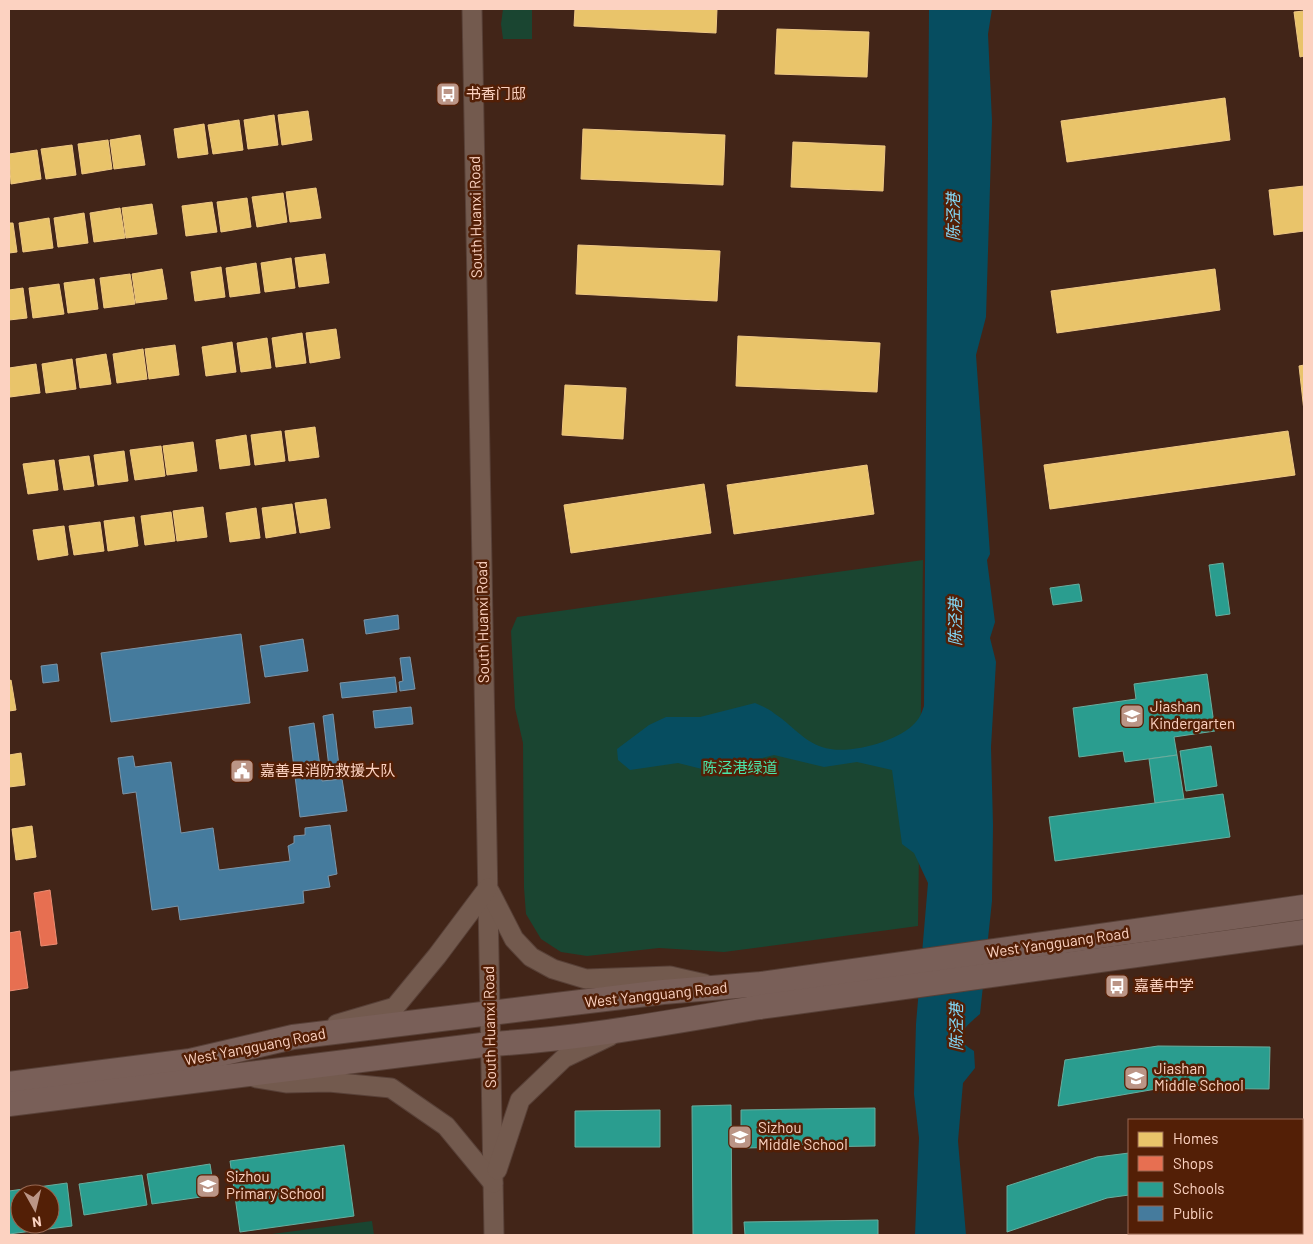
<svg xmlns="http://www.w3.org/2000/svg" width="1313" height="1244" viewBox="0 0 1313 1244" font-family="Barlow,'Noto Sans SC',sans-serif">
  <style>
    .green { fill: #1a4531 }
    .water { fill: #064d60 }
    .homes { fill: #e9c46a; stroke: #efc884 }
    .shops { fill: #e76f51; stroke: #ed8d73 }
    .schools { fill: #2a9d8f; stroke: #69ad9e; fill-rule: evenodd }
    .public { fill: #457b9d; stroke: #7c95a8 }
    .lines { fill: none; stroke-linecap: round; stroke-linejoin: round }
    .minor-casing { stroke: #584037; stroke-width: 21 }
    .major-casing { stroke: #584037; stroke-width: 26 }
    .minor { stroke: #735a4e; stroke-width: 19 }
    .major { stroke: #795f58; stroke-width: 24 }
    .labels { text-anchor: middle; stroke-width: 5; stroke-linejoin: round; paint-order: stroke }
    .poi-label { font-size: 15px; fill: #fcd2c1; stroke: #531f06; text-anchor: start }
    .street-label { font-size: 15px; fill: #fcd2c1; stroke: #531f06 }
    .park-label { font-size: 15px; fill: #4ae5a9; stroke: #531f06 }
    .water-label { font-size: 16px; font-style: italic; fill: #83d9f8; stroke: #531f06 }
  </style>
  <rect width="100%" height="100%" fill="#422518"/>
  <g class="green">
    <path d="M503,9H532V39H503L501,24Z"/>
    <path d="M923,560L918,926L724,952L659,948L587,956L561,952L541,939L526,914L524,888L523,743L515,708L511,631L517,617Z"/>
    <path d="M372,1221L374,1235H264Z"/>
  </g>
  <path class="water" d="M929,9H992L988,34L992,121L986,317L976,355L990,554L987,560L995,622L990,638L996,662L991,747L993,825L992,901L980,1014C966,1026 950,1038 974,1051L975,1068L963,1083L958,1141L966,1235H915L919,1138L914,1094L916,1024L928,883L914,853L902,844L892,770L857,762L824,767L774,755L710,771L678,763L630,770L618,760L617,749L649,725L666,717H700L755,703C762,706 769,709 775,714C791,724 803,741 822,747C846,756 898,742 915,723C920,718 922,712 924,706Z"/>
  <g class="homes">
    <path d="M575,9H717L716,33L574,26Z"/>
    <path d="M1304,11V56L1300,57L1294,12Z"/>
    <path d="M777,29L869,32L867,77L775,74Z"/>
    <path d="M1225,98L1230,140L1067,162L1061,121Z"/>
    <path d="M308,111L312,140L282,145L278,115Z"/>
    <path d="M274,115L278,145L248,149L244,120Z"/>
    <path d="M239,120L243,150L213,154L208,125Z"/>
    <path d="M204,124L208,154L178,158L174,129Z"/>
    <path d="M583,129L725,135L723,185L581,179Z"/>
    <path d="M140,135L145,165L114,169L110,140Z"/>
    <path d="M108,140L112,169L82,174L78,144Z"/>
    <path d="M793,142L885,146L883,191L791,187Z"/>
    <path d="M72,145L76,175L46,179L41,149Z"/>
    <path d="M37,150L41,179L11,184L9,154Z"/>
    <path d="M1304,186V231L1274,235L1269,190Z"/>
    <path d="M316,188L321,218L290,222L286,192Z"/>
    <path d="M283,193L287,222L257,227L252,197Z"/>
    <path d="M247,198L251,227L221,232L217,202Z"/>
    <path d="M212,202L217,232L186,236L182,206Z"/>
    <path d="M152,204L157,234L126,238L122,208Z"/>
    <path d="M120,208L125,238L94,242L90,213Z"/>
    <path d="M84,213L88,243L58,247L54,218Z"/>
    <path d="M49,218L53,248L23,252L19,223Z"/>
    <path d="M9,223H13L17,252L9,253Z"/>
    <path d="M578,245L720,251L717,301L576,294Z"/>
    <path d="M325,254L329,283L299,287L295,258Z"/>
    <path d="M291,258L295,288L265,292L261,263Z"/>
    <path d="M256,263L260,293L230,297L226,268Z"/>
    <path d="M221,267L225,297L195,301L191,272Z"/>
    <path d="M162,269L167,299L136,303L132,274Z"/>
    <path d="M1215,269L1220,310L1057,333L1051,291Z"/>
    <path d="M130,274L135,304L104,308L100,278Z"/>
    <path d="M94,279L98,309L68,313L64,283Z"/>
    <path d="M59,284L64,314L33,318L29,288Z"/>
    <path d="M23,288L27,318L9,320V290Z"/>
    <path d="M336,329L340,358L310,363L306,333Z"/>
    <path d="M302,333L306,363L276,367L272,338Z"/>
    <path d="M738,336L880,343L877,392L736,386Z"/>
    <path d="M267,338L271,368L241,372L237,343Z"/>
    <path d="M232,342L236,372L206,376L202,347Z"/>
    <path d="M175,345L179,375L149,379L145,349Z"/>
    <path d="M143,349L147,379L117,383L113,354Z"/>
    <path d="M106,354L111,384L80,388L76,359Z"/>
    <path d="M72,359L76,389L46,393L42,364Z"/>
    <path d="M36,364L40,393L10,397L9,368Z"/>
    <path d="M1304,365V411L1299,366Z"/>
    <path d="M565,385L626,388L623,439L562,435Z"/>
    <path d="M315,427L319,457L289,461L285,431Z"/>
    <path d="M281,431L285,461L255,465L251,435Z"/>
    <path d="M1288,431L1295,475L1050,509L1044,465Z"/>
    <path d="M246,435L250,465L220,469L216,440Z"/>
    <path d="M193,442L197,471L167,475L163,446Z"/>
    <path d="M161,446L165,476L135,480L130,450Z"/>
    <path d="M124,451L128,481L98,485L94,455Z"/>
    <path d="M89,456L94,486L64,490L59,460Z"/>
    <path d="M54,460L58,490L28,494L23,464Z"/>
    <path d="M867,465L874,514L734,534L727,485Z"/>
    <path d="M704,484L711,533L571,553L564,505Z"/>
    <path d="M326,499L330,528L300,533L295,503Z"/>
    <path d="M292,504L296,533L266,538L262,508Z"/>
    <path d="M203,507L207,537L177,541L173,511Z"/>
    <path d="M256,508L260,538L230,542L226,513Z"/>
    <path d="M171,512L175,541L145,545L141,516Z"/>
    <path d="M134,517L138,546L108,551L104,521Z"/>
    <path d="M100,522L104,551L74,555L69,526Z"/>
    <path d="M64,526L68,555L38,560L33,530Z"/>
    <path d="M11,680L16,710L9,711V681Z"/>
    <path d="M21,753L25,785L9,787V755Z"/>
    <path d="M32,826L36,857L16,860L12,829Z"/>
  </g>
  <g class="shops">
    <path d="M50,890L57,944L41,946L34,893Z"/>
    <path d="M20,931L28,988L9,991V933Z"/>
  </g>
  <g class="schools">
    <path d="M1223,563L1230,614L1216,616L1209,565Z"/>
    <path d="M1079,584L1082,601L1053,605L1050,588Z"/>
    <path d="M1207,674L1215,731L1174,737L1177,755L1125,762L1123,751L1079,757L1073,708L1136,699L1134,684Z"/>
    <path d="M1211,746L1217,786L1186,791L1180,751Z"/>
    <path d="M1177,755L1184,799L1155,803L1149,759Z"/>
    <path d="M1223,794L1230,837L1055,861L1049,817Z"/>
    <path d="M1158,1046L1270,1047L1269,1089L1162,1088L1058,1106L1065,1060Z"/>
    <path d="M731,1105L732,1235H693L692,1106Z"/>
    <path d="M875,1108V1146L741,1148V1110Z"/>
    <path d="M660,1110V1147H575V1111Z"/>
    <path d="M344,1145L354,1216L240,1232L230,1161Z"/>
    <path d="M1129,1153V1195L1107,1198L1007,1232V1186L1097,1157Z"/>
    <path d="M210,1164L215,1195L152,1204L147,1174Z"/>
    <path d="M142,1175L147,1205L84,1215L79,1184Z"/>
    <path d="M67,1183L72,1226L9,1234V1191ZM20,1194H50V1224H20Z"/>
    <path d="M878,1220V1235H745L744,1222Z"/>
  </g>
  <g class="public">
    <path d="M398,615L399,629L366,634L364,620Z"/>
    <path d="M241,634L250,703L111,722L101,653Z"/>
    <path d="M303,639L308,671L265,677L260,646Z"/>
    <path d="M410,657L415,689L400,691L399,682L403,681L400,658Z"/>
    <path d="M57,664L59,681L43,683L41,666Z"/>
    <path d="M395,677L397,692L342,698L340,683Z"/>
    <path d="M411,707L413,724L375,728L373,711Z"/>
    <path d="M333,714L340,775L330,776L323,716Z"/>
    <path d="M314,723L322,781L342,779L347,811L300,817L289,727Z"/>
    <path d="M133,756L135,767L171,762L181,833L213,828L219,870L290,861L288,846L294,843V836L305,835V828L330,825L337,874L328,876L330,887L303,891L304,903L180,920L178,906L152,910L136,792L123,794L118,758Z"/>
  </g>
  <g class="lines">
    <g class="minor-casing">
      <g id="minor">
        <path d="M472,9L494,1235"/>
        <path d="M490,892L514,939L531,957L553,969L586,979L670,976L705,984"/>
        <path d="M337,1024L395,1007L437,956L488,888"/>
        <path d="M256,1078L286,1083L329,1082L391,1088L446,1126L493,1183"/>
        <path d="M497,1170L520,1100L564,1058L610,1036"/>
      </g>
    </g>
    <g class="major-casing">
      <g id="major">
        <path d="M9,1084L190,1061L293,1037L663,992L761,984L1304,907"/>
        <path d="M9,1104L490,1044C581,1039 671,1022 760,1007L1304,932"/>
      </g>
    </g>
    <use href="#minor" class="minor"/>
    <use href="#major" class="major"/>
  </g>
  <defs>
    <g id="bus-square" transform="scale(1.25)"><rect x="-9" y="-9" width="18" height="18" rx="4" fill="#bb9586" stroke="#531f06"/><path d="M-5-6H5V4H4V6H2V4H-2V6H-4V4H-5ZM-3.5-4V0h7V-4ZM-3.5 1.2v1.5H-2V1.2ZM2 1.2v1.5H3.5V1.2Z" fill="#fff"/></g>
    <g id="school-square" transform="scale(1.25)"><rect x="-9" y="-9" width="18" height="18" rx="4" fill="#bb9586" stroke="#531f06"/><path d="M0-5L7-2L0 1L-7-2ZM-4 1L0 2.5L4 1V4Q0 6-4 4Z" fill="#fff"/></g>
    <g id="civic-square" transform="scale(1.25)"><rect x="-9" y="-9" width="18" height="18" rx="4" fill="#bb9586" stroke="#531f06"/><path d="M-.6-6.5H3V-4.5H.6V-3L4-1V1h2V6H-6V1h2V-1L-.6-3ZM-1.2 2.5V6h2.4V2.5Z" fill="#fff"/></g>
  </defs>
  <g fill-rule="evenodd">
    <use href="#bus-square" x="448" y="94"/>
    <use href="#school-square" x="1132" y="716"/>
    <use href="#civic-square" x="242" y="771"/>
    <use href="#bus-square" x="1117" y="986"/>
    <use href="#school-square" x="1136" y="1078"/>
    <use href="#school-square" x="740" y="1137"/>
    <use href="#school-square" x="208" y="1186"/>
  </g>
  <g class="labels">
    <g class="poi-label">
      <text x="466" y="99">书香门邸</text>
      <text x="1150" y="712">Jiashan<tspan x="1150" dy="17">Kindergarten</tspan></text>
      <text x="260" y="776">嘉善县消防救援大队</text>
      <text x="1134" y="991">嘉善中学</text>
      <text x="1154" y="1074">Jiashan<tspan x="1154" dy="17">Middle School</tspan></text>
      <text x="758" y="1133">Sizhou<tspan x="758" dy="17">Middle School</tspan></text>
      <text x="226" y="1182">Sizhou<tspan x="226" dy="17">Primary School</tspan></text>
    </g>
    <g class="street-label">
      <text transform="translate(476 217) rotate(-91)" y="5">South Huanxi Road</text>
      <text transform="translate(483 622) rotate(-91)" y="5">South Huanxi Road</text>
      <text transform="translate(1058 943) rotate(-8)" y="5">West Yangguang Road</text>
      <text transform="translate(656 995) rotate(-6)" y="5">West Yangguang Road</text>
      <text transform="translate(490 1027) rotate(-91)" y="5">South Huanxi Road</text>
      <text transform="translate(255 1047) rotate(-11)" y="5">West Yangguang Road</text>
    </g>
    <g class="park-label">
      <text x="740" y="773">陈泾港绿道</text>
    </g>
    <g class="water-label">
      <text transform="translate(953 217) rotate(-90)" y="6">陈泾港</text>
      <text transform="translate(955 622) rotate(-90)" y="6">陈泾港</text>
      <text transform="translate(956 1027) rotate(-90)" y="6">陈泾港</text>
    </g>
  </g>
  <rect width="1313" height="1244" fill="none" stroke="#fcd2c1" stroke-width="20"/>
  <rect x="1128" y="1119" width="175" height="115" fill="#531f06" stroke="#976751"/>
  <rect x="1138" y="1132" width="25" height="15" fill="#e9c46a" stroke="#976751"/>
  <text x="1173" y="1144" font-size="15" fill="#fcd2c1">Homes</text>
  <rect x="1138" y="1156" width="25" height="15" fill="#e76f51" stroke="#976751"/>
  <text x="1173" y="1169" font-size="15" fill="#fcd2c1">Shops</text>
  <rect x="1138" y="1182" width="25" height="15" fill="#2a9d8f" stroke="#976751"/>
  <text x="1173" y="1194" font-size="15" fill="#fcd2c1">Schools</text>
  <rect x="1138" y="1206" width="25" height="15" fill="#457b9d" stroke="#976751"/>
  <text x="1173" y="1219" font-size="15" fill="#fcd2c1">Public</text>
  <g transform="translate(35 1209) rotate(172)"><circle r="24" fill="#531f06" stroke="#976751"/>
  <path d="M0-4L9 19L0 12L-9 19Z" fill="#bb9586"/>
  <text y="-8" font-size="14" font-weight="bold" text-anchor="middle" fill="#fcd2c1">N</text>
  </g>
</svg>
